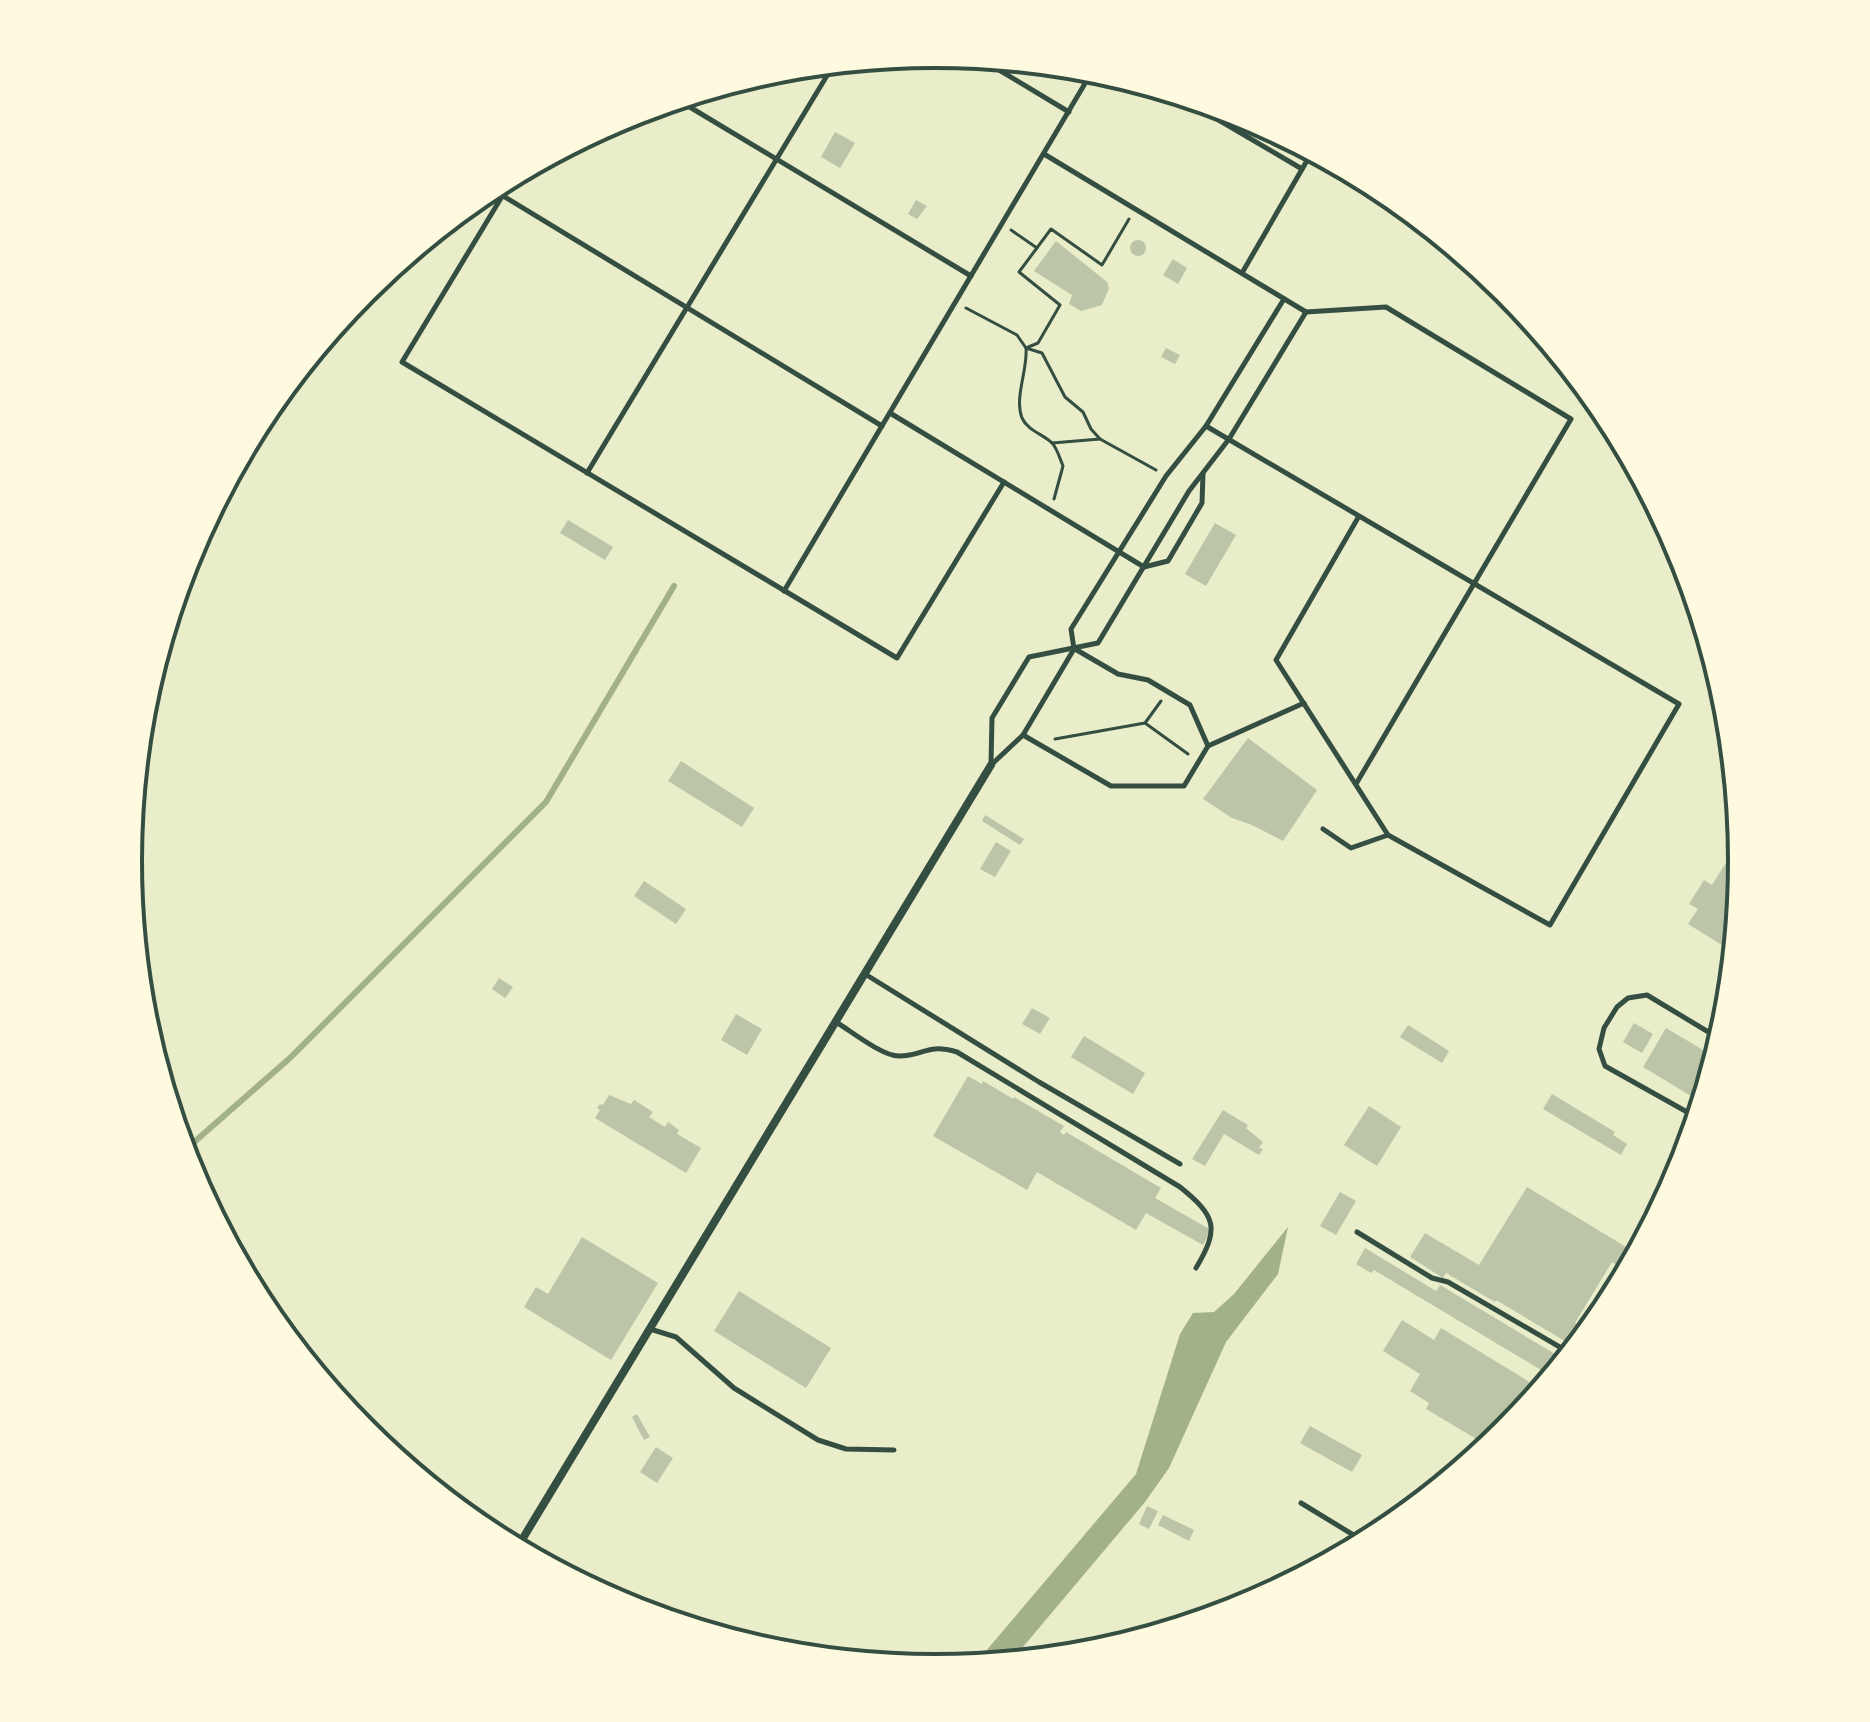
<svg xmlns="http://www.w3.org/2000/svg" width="1870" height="1722" viewBox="0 0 1870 1722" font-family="'Libre Baskerville',serif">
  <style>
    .water { fill: #a3b18a }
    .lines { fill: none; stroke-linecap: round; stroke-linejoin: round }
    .stream { stroke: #a3b18a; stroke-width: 6 }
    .building { fill: #bcc5a7 }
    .path { stroke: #344e41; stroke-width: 3 }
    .service { stroke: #344e41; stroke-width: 5 }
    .minor { stroke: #344e41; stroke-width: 8 }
    .rim { fill: none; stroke: #344e41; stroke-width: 4 }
  </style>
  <rect width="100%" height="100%" fill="#e9edc9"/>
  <path class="water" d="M1288,1227L1278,1274L1226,1342L1169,1468L1145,1502L1012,1660L975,1664L1136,1474L1180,1334L1193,1313L1214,1312L1234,1294Z"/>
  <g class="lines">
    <path class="stream" d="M184,1151L290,1058L546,802L674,586"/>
  </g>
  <g class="building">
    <path d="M835,132L855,143L840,168L821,157Z"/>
    <path d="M916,200L927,206L917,219L908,214Z"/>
    <circle cx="1138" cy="248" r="8"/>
    <path d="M1056,241L1107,282L1109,288L1102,305L1081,311L1069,304L1072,295L1034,271Z"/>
    <path d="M1173,259L1187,268L1178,284L1163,275Z"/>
    <path d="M1166,348L1180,355L1175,364L1161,357Z"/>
    <path d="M568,520L613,547L605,560L560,533Z"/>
    <path d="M1215,523L1236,535L1206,586L1185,574Z"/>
    <path d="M1248,738L1317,790L1283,841L1252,825L1232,818L1203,799Z"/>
    <path d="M681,761L754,808L742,827L668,781Z"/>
    <path d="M985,815L1024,839L1020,845L982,821Z"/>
    <path d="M1740,840L1742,861L1733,952L1688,924L1698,909L1689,904L1704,880L1712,885Z"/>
    <path d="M996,842L1011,851L995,877L980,869Z"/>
    <path d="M644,881L686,909L676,924L634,896Z"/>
    <path d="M499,978L513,987L505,998L492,989Z"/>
    <path d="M1032,1008L1050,1018L1040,1034L1022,1024Z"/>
    <path d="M736,1014L762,1029L747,1055L721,1040Z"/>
    <path d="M1634,1023L1653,1034L1642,1053L1623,1042Z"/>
    <path d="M1408,1025L1449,1051L1442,1063L1400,1037Z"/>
    <path d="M1666,1028L1715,1057L1701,1102L1643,1067Z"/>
    <path d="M1084,1036L1145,1073L1133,1094L1071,1057Z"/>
    <path d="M968,1076L982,1084L983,1081L1013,1099L1014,1097L1064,1126L1060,1132L1064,1135L1066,1132L1161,1188L1155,1198L1211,1230L1203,1245L1146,1213L1136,1230L1037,1172L1027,1190L933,1136Z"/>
    <path d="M1552,1094L1615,1132L1613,1135L1627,1144L1621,1155L1543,1109Z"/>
    <path d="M609,1095L631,1104L634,1100L653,1112L649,1117L665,1127L668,1122L679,1130L677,1134L701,1148L686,1173L595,1118L600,1110L597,1108L600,1104L603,1105Z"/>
    <path d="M1369,1106L1401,1127L1377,1166L1344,1145Z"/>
    <path d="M1223,1110L1248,1125L1246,1128L1263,1142L1259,1148L1263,1149L1259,1155L1224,1134L1205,1166L1192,1159Z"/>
    <path d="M1527,1187L1636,1253L1626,1271L1612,1262L1575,1323L1588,1331L1575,1347L1496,1300L1495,1302L1446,1273L1443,1278L1410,1257L1425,1233L1479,1265Z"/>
    <path d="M1340,1192L1356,1201L1336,1235L1320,1226Z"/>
    <path d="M582,1237L658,1283L611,1360L524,1307L536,1287L548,1294Z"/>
    <path d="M1365,1248L1436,1291L1440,1285L1565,1360L1551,1376L1374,1270L1371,1273L1356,1264Z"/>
    <path d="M739,1291L831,1348L806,1388L714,1331Z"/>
    <path d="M1402,1320L1434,1340L1441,1328L1541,1389L1505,1432L1488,1446L1426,1409L1429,1403L1410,1391L1420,1374L1383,1351Z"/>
    <path d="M637,1414L650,1437L644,1440L632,1417Z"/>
    <path d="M1310,1426L1362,1455L1352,1472L1300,1443Z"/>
    <path d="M656,1447L673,1458L657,1483L640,1472Z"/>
    <path d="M1147,1506L1158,1511L1149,1529L1139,1524Z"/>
    <path d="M1163,1515L1194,1530L1189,1541L1158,1525Z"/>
  </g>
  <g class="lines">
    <g class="path">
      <path d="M1011,230L1037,248"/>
      <path d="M966,308L1017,335L1026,348L1042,353L1065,397L1083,412L1091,429L1100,439L1156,470"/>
      <path d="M1052,443L1100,439"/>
      <path d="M1054,499L1063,466C1060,459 1057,448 1052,443C1043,434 1028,431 1022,418C1014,398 1028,369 1026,348L1038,343L1060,305L1019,272L1051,229L1102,265L1129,219"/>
      <path d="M1161,701L1145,723L1188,754"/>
      <path d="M1055,739L1145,723"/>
    </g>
    <g class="service">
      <path d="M979,58L1069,112"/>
      <path d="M1176,95L1302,169"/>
      <path d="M678,100L971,276"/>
      <path d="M1044,154L1306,312L1386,307L1571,419L1356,784"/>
      <path d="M515,175L402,362L897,658L1004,482"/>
      <path d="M490,188L882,426"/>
      <path d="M1242,273L1312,152"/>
      <path d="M890,413L1144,567L1168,561L1202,503L1203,474"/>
      <path d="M1206,426C1364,518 1521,612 1679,704L1550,925L1388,835L1276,660L1359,516"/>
      <path d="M587,473L834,64"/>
      <path d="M784,591L1093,70"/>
      <path d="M1023,735L1111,786H1184L1208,746L1190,705L1148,680L1118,674L1075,649"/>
      <path d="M1208,746L1304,703"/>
      <path d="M991,764L992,718L1029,657L1098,643L1189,491L1229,439L1306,312"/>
      <path d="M991,765L1023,735L1074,649L1071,629L1166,476L1206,426L1284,299"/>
      <path d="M1323,829L1351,848L1388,835"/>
      <path d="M865,974L1039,1082L1180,1164"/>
      <path d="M836,1022C851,1031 882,1056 899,1056C924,1056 926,1043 957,1052L1180,1187C1216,1216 1220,1228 1196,1268"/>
      <path d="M1696,1117L1605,1066L1599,1049L1604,1028L1617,1007L1628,998L1647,995L1720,1039"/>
      <path d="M1357,1232L1432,1278L1448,1282L1570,1353"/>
      <path d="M650,1329L676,1337L734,1388L818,1440L846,1449L894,1450"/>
      <path d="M1301,1503L1365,1542"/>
    </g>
    <path class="minor" d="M517,1548L991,765"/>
  </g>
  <path d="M0 0H1870V1722H0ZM142 861a793 793 0 1 1 1586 0a793 793 0 1 1-1586 0Z" fill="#fefae0" fill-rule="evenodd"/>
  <path class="rim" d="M142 861a793 793 0 1 1 1586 0a793 793 0 1 1-1586 0Z"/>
</svg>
